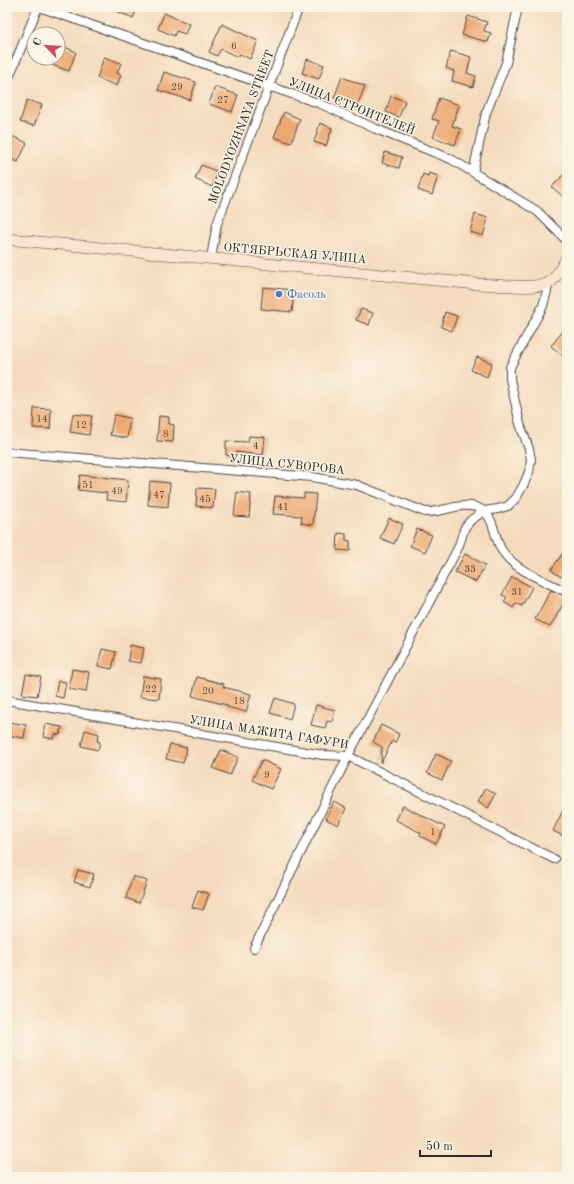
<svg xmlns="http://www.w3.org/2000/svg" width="574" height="1184" viewBox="0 0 574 1184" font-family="'Old Standard TT',serif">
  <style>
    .building { fill: #eda871 }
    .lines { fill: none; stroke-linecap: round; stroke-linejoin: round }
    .street-casing { stroke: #494541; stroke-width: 10 }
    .secondary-casing { stroke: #494541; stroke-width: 12 }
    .street { stroke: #fff; stroke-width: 8 }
    .secondary { stroke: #fde4d1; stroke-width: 11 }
    .shop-dot { fill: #3f7fe0; stroke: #fcf5e5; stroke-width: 1.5 }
    .labels { text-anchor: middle; stroke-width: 3; stroke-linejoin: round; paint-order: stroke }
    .number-label { font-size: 10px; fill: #5c4a3c }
    .street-label { font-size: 12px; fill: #2b2b2b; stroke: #fcf5e5 }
    .shop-label { font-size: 12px; fill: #366cbe; stroke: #fcf5e5; text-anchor: start }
  </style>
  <rect width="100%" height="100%" fill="#fcf5e5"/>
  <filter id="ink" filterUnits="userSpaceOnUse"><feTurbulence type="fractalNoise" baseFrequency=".025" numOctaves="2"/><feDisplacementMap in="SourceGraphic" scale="8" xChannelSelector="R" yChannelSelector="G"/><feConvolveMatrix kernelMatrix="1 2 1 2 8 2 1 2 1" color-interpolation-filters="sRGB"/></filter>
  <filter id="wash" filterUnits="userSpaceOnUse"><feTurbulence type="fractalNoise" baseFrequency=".012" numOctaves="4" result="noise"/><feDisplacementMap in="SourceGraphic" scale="16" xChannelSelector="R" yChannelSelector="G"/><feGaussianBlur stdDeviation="0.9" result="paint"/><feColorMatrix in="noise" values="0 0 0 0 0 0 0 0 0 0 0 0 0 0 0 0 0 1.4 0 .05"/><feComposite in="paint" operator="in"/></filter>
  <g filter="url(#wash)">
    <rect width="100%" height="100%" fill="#f4dbbd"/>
    <g id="blocks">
      <g class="building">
        <path d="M106,7H138L133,18Z"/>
        <path d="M164,13L189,24L185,34L176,31L174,36L158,29Z"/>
        <path d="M468,16L487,22L484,31L491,33L488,42L462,35Z"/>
        <path d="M222,24L258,41L250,59L240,54L238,57L221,49L217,56L209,52Z"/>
        <path d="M60,45L76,52L69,71L52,65L55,58H58V50Z"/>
        <path d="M451,51L471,57L467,73L476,76L473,87L452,81L454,71L446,68Z"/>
        <path d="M104,57L121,63L117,73L121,75L117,86L97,78Z"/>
        <path d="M307,59L324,65L319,79L302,73Z"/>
        <path d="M164,72L196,82L190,100L158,90Z"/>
        <path d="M342,77L365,86L357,106L334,98Z"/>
        <path d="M215,87L238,95L232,112L209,104Z"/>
        <path d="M391,96L405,101L399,117L386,112Z"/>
        <path d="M439,98L459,105L452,126L461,129L455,145L433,137L439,121L432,119Z"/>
        <path d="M27,100L42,105L34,126L20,122Z"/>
        <path d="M284,112L300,119L291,143L274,137Z"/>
        <path d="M320,123L332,128L326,146L314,142Z"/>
        <path d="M7,134L27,143L18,162L7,157Z"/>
        <path d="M385,152L402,157L399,168L382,163Z"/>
        <path d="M201,165L218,172L212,187L195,179Z"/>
        <path d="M429,173L438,176L432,195L418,190L423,174L428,176Z"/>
        <path d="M563,175L567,178V200L552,187Z"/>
        <path d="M475,214L488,218L483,236L470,232Z"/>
        <path d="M263,287L294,290L292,312L261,309Z"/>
        <path d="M361,309L373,313L369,325L356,320Z"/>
        <path d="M445,312L457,316L452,331L441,327Z"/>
        <path d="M567,326V359L551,346Z"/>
        <path d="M477,357L492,363L487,377L471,370Z"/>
        <path d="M34,408L51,409L50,429L33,428Z"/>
        <path d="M73,414L92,416L89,435L70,432Z"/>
        <path d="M114,415L130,418L127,438L110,435Z"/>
        <path d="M159,416L169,417V424L174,425L173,442L157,441Z"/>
        <path d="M249,436L265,437L263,455L236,452V456L226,455V441L248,442Z"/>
        <path d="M80,475L128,480L126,502L106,500L107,493L78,490Z"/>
        <path d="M150,481L170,483L168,507L148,505Z"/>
        <path d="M197,488L215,489L213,508L196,506Z"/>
        <path d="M237,492L251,494L249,517L234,516Z"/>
        <path d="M304,493L316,494L313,525L301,523L302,516L273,514L275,496L304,498Z"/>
        <path d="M389,518L403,524L394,544L380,538Z"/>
        <path d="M417,529L432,535L425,552L410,546Z"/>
        <path d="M338,533L346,534V540L350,541V551L337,550Z"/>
        <path d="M567,547V568L561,577L551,570Z"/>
        <path d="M465,554L485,565L476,582L455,572Z"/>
        <path d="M512,577L532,587L522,606L516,603L513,608L504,602L507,597L502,595Z"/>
        <path d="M551,590L567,597L550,627L535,619Z"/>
        <path d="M130,645L144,648L141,663L128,661Z"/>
        <path d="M102,649L116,652L112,669L98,666Z"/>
        <path d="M72,669L89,672L86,692L69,689Z"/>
        <path d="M26,674L41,677L37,696L22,694Z"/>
        <path d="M143,676L161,679L159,699L140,697Z"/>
        <path d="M197,677L224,684L223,687L251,694L246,712L227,707V705L192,696Z"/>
        <path d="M58,681L66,682L63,698L55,696Z"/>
        <path d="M275,698L294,704L290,719L270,713Z"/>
        <path d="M316,705L335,710L332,722L327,721L325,728L311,725Z"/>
        <path d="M9,722L26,725L24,738L7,735Z"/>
        <path d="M45,724L62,727L60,735L55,734L54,739L43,737Z"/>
        <path d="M381,725L399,734L395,743L392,741L381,763L382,747L373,742Z"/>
        <path d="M85,730L99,734L97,741L100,742L98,750L81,746Z"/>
        <path d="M170,744L187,748L183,763L166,759Z"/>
        <path d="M221,750L238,757L230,775L213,768Z"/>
        <path d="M436,754L451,761L442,780L427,773Z"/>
        <path d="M262,760L281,769L271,789L252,780Z"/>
        <path d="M486,788L496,794L488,808L478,801Z"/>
        <path d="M334,802L346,808L338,825L326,819Z"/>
        <path d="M567,802V838L553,831Z"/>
        <path d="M403,806L445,827L436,844L420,836L421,833L396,820Z"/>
        <path d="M78,870L94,874L90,887L74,882Z"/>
        <path d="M133,876L147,881L139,903L126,898Z"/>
        <path d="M198,890L209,894L203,910L192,907Z"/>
      </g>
    </g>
  </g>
  <g filter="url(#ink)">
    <use href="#blocks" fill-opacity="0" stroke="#494541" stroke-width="1"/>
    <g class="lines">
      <g class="street-casing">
        <g id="street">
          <path d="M39,7L321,104L376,129L451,159L537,211L567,241"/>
          <path d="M7,82L38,7"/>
          <path d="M473,172L486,113L506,63L518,7"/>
          <path d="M211,258L217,224L299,7"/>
          <path d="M7,452L312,477L357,485L425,512C443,513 458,502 476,507C496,513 493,539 503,552C516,571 547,582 567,592"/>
          <path d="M7,700L323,755L348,756L554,859"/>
          <path d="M254,948L348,756L458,548L465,527L471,520L484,511L498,509L508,506L516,498L523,486L529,472L531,460L529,449L520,424L510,379V367L543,306L549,283"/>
        </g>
      </g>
      <g class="secondary-casing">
        <path id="secondary" d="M7,239L477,284C492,284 537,290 549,283C557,278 562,266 567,258"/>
      </g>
      <use href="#street" class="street"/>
      <use href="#secondary" class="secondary"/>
    </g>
  </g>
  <circle class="shop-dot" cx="279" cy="294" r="4"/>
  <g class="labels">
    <g class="number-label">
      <text x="234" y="49">6</text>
      <text x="177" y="90">29</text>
      <text x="223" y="103">27</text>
      <text x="42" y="422">14</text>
      <text x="81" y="428">12</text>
      <text x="166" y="437">8</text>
      <text x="256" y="449">4</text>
      <text x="88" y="488">51</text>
      <text x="117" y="494">49</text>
      <text x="159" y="498">47</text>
      <text x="205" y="502">45</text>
      <text x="283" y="510">41</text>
      <text x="470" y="572">33</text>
      <text x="517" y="595">31</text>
      <text x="151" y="692">22</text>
      <text x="208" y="694">20</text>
      <text x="239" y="704">18</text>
      <text x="267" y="778">9</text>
      <text x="433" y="835">1</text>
    </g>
    <g class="street-label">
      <text transform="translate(352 106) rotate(22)" y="4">УЛИЦА СТРОИТЕЛЕЙ</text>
      <text transform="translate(241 127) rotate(-69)" y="4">MOLODYOZHNAYA STREET</text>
      <text transform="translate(295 253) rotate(5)" y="4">ОКТЯБРЬСКАЯ УЛИЦА</text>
      <text transform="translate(287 464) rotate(6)" y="4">УЛИЦА СУВОРОВА</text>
      <text transform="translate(269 732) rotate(9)" y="4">УЛИЦА МАЖИТА ГАФУРИ</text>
    </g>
    <g class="shop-label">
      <text x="287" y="298">Фасоль</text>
    </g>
  </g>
  <rect width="574" height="1184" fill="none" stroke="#fcf5e5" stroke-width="24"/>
  <g transform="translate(46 46) rotate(295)"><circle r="19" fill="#fcf5e5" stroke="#a8a49b"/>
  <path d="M0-3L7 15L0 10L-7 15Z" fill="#d1495b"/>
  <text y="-6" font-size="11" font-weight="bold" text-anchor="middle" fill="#2b2b2b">С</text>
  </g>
  <path d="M420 1150v6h71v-6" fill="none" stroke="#2b2b2b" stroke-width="2"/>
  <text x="426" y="1150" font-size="12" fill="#2b2b2b" stroke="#fcf5e5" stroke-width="3" paint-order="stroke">50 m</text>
</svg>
